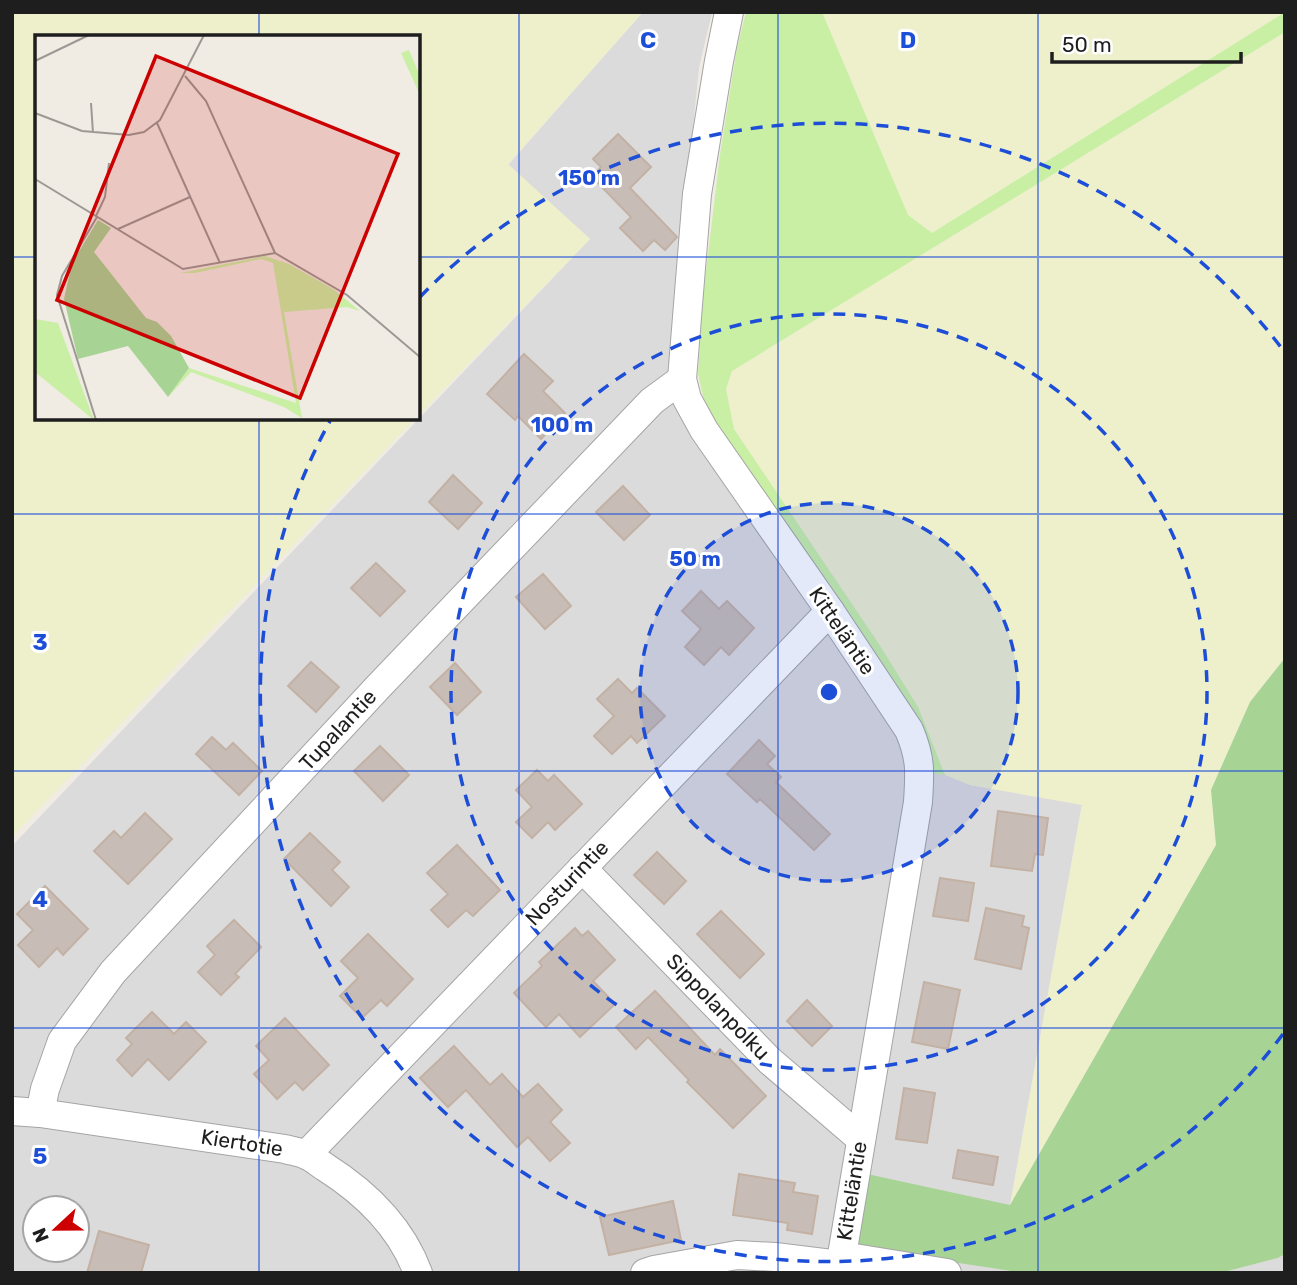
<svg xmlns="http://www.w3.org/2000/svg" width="1297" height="1285" viewBox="0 0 1297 1285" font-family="Rubik,sans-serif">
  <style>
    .residential { fill: #dcdbdb; fill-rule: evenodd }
    .farmland { fill: #eef0cc }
    .grass { fill: #c9efa4 }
    .forest { fill: #a7d394 }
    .building { fill: #c8bdb6; stroke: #c3b1a4; stroke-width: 2 }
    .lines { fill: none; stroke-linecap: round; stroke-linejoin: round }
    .minor-casing { stroke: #a5a5a5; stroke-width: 30 }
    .minor { stroke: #fff; stroke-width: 28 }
    .grid { fill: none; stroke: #1d4ed8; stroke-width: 2; stroke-opacity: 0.55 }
    .ring { fill: none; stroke: #1d4ed8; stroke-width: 3.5; stroke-dasharray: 12 9 }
    .labels { text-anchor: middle; stroke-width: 6; stroke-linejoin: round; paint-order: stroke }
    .street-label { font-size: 21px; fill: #1e1e1e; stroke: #fff }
    .inset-road { fill: none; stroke: #9c9994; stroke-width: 2 }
    .view { fill: #cc0001; fill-opacity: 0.15; stroke: #cc0001; stroke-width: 3.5 }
    .inset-edge { fill: none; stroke: #1e1e1e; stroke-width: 3.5 }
    .grid-label { font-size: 23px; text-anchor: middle; font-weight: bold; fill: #1d4ed8; stroke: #fff; stroke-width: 6; stroke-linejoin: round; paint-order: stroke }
    .centre { fill: #1d4ed8; stroke: #fff; stroke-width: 3.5 }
    .ring-label { font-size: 21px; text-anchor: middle; font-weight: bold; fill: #1d4ed8; stroke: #fff; stroke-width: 6; stroke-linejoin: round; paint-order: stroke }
  </style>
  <rect width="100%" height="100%" fill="#f0ebe3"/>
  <g class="residential">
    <path d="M643,12H712L699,68L670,352L712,419L970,785L1082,804L1010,1205L1211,1273H12V846L590,239L508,165ZM35,1208H77V1250H35Z"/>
    <path d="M1285,1254V1273H1220L1278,1258Z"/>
  </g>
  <g class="farmland">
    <path d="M12,12H643L508,164L590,239L418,416V37H37V418H416L12,837Z"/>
    <path d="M822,12H1285L932,233L908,215Z"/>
    <path d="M1285,32V658L1250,702L1211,790L1216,845L1010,1206L1082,805L970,785L945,775L934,752L879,644L734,429L726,389L732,371Z"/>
  </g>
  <path class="grass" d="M746,12H822L908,215L932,233L1285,12V32L732,371L726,389L734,429L879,644L918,707L945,775L932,773L712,419L703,396L698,374L703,296L720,155L737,48Z"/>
  <path class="forest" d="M1285,658V1254L1278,1258L1220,1273H1025L854,1247L867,1174L1010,1205L1216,845L1211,790L1250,702Z"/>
  <g class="building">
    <path d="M618,134L651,167L630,188L677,237L665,250L654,240L643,251L620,228L631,217L592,177L601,167L593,159Z"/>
    <path d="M524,354L553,381L543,391L565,413L541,439L518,416L515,420L487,394Z"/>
    <path d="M453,475L482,503L458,529L429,502Z"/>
    <path d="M623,486L650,515L624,540L596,512Z"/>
    <path d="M376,563L405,591L380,616L351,588Z"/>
    <path d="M543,574L571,606L545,629L516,597Z"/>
    <path d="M701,591L719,609L727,601L754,628L729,655L721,647L704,665L685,647L701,629L682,611Z"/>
    <path d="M311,662L339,687L316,712L288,686Z"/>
    <path d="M455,663L481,692L457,715L430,687Z"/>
    <path d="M618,679L632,693L637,688L665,716L637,743L631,736L612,754L594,736L614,716L597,699Z"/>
    <path d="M212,737L226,750L233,743L262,771L239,795L196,754Z"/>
    <path d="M759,740L775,756L767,764L781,777L776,782L830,834L814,850L760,799L757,802L727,774Z"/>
    <path d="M380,746L409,775L383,801L354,771Z"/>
    <path d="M537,770L548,781L554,775L582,804L555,830L548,822L532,838L516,822L532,807L516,790Z"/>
    <path d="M998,811L1048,818L1043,855L1035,854L1032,871L991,866Z"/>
    <path d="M145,813L172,839L128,884L94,851L114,831L121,838Z"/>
    <path d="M310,833L340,862L332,870L349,887L331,906L284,859Z"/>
    <path d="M457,845L500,890L473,916L466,910L448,927L431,910L448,894L427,873Z"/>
    <path d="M657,852L686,881L664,904L634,875Z"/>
    <path d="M940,878L974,883L968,921L933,916Z"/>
    <path d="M45,886L88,929L63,955L57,948L39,967L18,945L33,930L17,914Z"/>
    <path d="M986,908L1024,916L1022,926L1029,928L1021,969L975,959Z"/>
    <path d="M721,911L764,954L740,978L697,934Z"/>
    <path d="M234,920L261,947L235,974L239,977L221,995L198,972L215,955L207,946Z"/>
    <path d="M575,928L582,936L588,931L615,960L593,981L615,1004L580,1037L559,1014L546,1027L514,993L542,966L539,962Z"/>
    <path d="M368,934L413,979L387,1006L381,1000L362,1018L340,996L358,978L341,961Z"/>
    <path d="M924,982L960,990L948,1049L912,1042Z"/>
    <path d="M655,991L715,1055L720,1049L766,1096L733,1128L687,1082L689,1080L648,1037L636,1049L616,1027Z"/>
    <path d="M807,1000L832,1026L812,1046L787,1021Z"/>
    <path d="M152,1012L174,1034L186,1022L206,1042L169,1080L148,1059L132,1076L117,1060L132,1044L126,1038Z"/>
    <path d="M285,1018L329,1065L303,1090L295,1082L277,1099L254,1074L269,1060L256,1046Z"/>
    <path d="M454,1046L490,1085L502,1074L523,1097L538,1084L562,1110L550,1122L570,1143L550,1161L528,1137L517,1147L466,1090L448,1107L420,1078Z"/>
    <path d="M904,1088L935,1093L927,1143L896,1139Z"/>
    <path d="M958,1150L998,1157L993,1185L953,1178Z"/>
    <path d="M739,1174L795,1183L793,1192L818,1196L812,1234L787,1230L788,1223L733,1215Z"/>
    <path d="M673,1201L681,1240L609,1255L600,1217Z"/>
    <path d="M99,1231L149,1245L141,1273H87Z"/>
  </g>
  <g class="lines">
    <g class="minor-casing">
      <g id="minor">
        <path d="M729,12L719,61L697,194L682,379L687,399L704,430L830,611L909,730C921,758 920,772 918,802L839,1273"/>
        <path d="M582,868L770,1061L861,1139"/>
        <path d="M12,1111L40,1113L285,1149C292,1151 300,1152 307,1155C313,1158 319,1163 325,1167C366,1193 401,1227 418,1273"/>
        <path d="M40,1113L45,1089L62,1041L113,972L379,686L652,401L682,379"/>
        <path d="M306,1155L830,611"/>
        <path d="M842,1256L947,1273"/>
        <path d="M645,1273L654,1270L737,1255L775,1257L840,1265"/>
      </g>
    </g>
    <use href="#minor" class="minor"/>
  </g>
  <path class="grid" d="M259,12V37M519,12V1273M778,12V1273M1038,12V1273M12,257H37M418,257H1285M259,418V1273M12,514H1285M12,771H1285M12,1028H1285"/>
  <circle cx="829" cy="692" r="189" fill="#1d4ed8" fill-opacity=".12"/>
  <g class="ring">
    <circle cx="829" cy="692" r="189"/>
    <circle cx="829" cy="692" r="378"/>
    <path d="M1283 1034A568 568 0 0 1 330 421M420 297A568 568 0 0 1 1283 350"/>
  </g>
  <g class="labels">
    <g class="street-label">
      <text transform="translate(842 631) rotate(56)" y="7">Kitteläntie</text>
      <text transform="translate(338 730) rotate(-47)" y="7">Tupalantie</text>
      <text transform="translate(567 883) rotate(-46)" y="7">Nosturintie</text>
      <text transform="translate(718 1007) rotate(46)" y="7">Sippolanpolku</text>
      <text transform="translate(242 1143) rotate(9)" y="7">Kiertotie</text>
      <text transform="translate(852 1191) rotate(-81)" y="7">Kitteläntie</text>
    </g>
  </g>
  <g transform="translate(35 35)">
    <rect width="385" height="385" fill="#f0ebe3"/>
    <path d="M374,15L385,41V60L366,18ZM230,221L254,229L298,254L325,276L312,272L249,277L267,383L249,372L156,337L133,362L154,333L261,368L238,228L226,224L160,238H145ZM0,284L23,288L59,385L0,337Z" fill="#c9efa4"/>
    <path d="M63,185L76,193L59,217L111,283L122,287L136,301L154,333L133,362L93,311L43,324L29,264L37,228Z" fill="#a7d394"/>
    <path class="inset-road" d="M0,26L54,0M150,41L171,66L240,218M56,68L58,98M0,78L47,96L94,100L109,97L125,85L169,0M122,88L185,228M0,144L148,234L240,218L312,260L385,322M61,181L70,162L74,128M83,194L155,162M61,385L22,260L27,241L62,182"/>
    <path class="view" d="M121,21L363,119L265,363L22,265Z"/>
    <rect width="385" height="385" class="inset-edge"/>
  </g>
  <g class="grid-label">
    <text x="648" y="48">C</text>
    <text x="908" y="48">D</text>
    <text x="40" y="650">3</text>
    <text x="40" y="907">4</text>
    <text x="40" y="1164">5</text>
  </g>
  <circle cx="829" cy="692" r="10" class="centre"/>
  <g class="ring-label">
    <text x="589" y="185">150 m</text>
    <text x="562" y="432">100 m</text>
    <text x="695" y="566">50 m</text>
  </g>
  <rect width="1297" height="1285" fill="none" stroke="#1e1e1e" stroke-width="28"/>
  <g transform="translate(56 1229) rotate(248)"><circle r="33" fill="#ffffff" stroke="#a5a5a5" stroke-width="2"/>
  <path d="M0-5L12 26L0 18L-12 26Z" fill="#cc0001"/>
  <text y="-10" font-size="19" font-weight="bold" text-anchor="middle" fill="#1e1e1e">N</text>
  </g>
  <path d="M1052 52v10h189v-10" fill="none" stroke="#1e1e1e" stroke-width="3.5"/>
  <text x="1062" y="52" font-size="21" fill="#1e1e1e" stroke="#ffffff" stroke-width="5" paint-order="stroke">50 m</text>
</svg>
